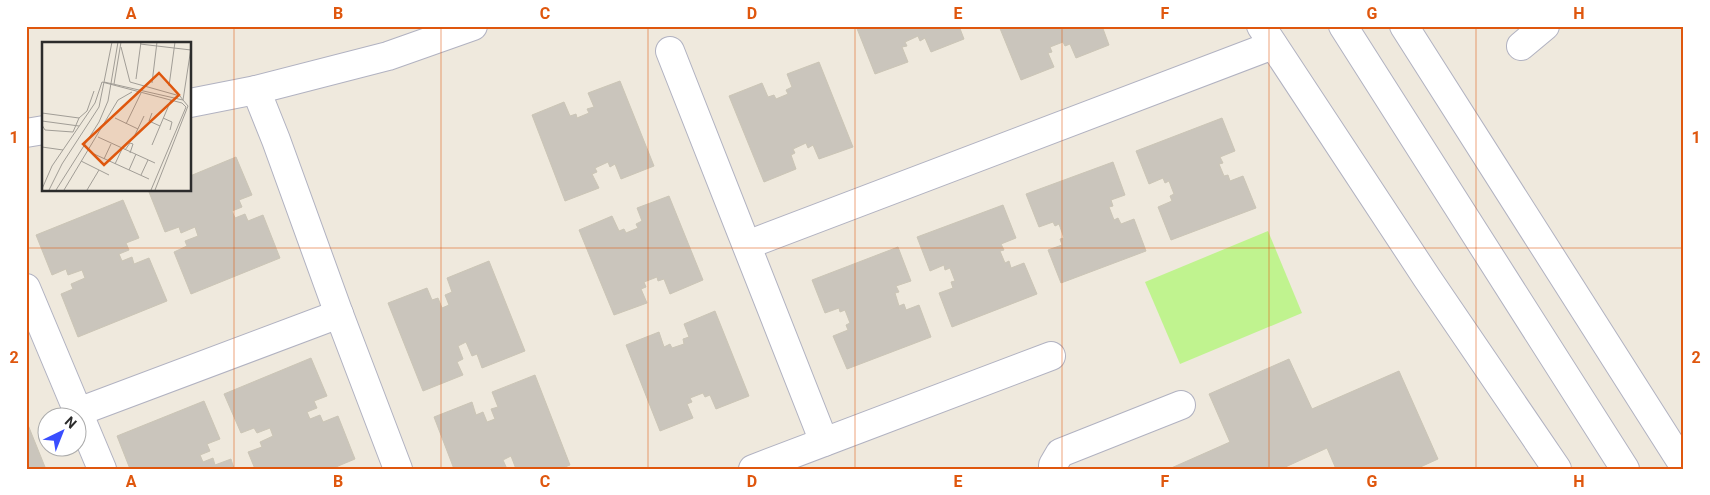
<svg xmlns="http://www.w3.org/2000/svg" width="1710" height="495" viewBox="0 0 1710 495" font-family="Roboto,sans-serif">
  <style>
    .pitch { fill: #c0f38f }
    .building { fill: #cac5bc; stroke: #cbc5b6 }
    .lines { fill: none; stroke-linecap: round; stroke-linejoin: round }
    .street-casing { stroke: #b1b2c1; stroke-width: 30 }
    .street { stroke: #fff; stroke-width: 28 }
    .grid { fill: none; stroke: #df570e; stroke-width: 1; stroke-opacity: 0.55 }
    .inset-road { fill: none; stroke: #a19d96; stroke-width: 1 }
    .view { fill: #df570e; fill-opacity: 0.15; stroke: #df570e; stroke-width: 2.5 }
    .inset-edge { fill: none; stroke: #2c2c2c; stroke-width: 2.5 }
    .neatline { fill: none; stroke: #df570e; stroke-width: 2 }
    .grid-label { font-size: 16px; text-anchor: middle; font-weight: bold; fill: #df570e }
  </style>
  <rect width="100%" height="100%" fill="#efe9dd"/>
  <path class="pitch" d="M1268,231L1302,313L1180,364L1145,282Z"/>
  <g class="building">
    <path d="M856,26H959L964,39L931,52L925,38L920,41L918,36L905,42L907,46L902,47L908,62L875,74Z"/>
    <path d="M999,26H1102L1109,45L1076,58L1070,44L1065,46L1063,42L1050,47L1052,52L1048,53L1054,67L1021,80Z"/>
    <path d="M819,62L853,147L819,159L813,145L808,148L806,143L793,149L795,153L791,155L796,169L764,182L729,96L762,83L768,97L774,95L776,99L788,94L786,90L792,87L787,74Z"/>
    <path d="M620,81L654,166L621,179L615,164L610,167L608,162L595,168L597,172L592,174L599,188L565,201L532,115L564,102L570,116L576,114L577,118L589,113L587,109L594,107L588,93Z"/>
    <path d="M1222,118L1235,151L1220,157L1223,163L1219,164L1224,176L1228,175L1230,181L1243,176L1256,208L1171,240L1158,207L1172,201L1170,196L1174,194L1169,181L1165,183L1163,178L1149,184L1136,151Z"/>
    <path d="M236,157L252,195L239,200L242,207L232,211L235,218L245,214L248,221L263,215L280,258L191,294L174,252L187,246L185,241L198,236L195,227L181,233L179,227L165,232L149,192L155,190H190V176Z"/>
    <path d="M1113,162L1125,195L1111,200L1113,206L1109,207L1114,220L1118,218L1121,224L1134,219L1146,251L1061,283L1048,250L1062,245L1060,239L1064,238L1059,224L1055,226L1053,222L1039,227L1026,194Z"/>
    <path d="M669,196L703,280L670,294L664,279L658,281L657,277L644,282L646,287L641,289L647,303L614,315L579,230L612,216L619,231L624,229L626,233L638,228L636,224L642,221L637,208Z"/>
    <path d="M123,200L139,238L126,243L129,250L119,254L122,261L132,257L134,264L149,258L167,301L78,337L61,294L73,289L71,284L85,278L82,270L68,275L66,269L52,275L36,235Z"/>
    <path d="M1003,205L1016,238L1001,244L1004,250L1000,251L1005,263L1009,261L1011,268L1024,263L1037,294L952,327L939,293L953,288L951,282L955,281L950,268L945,270L944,265L930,271L917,237Z"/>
    <path d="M898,247L911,281L896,286L899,292L895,293L899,306L904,304L906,310L919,305L931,337L847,369L833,336L848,330L846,325L850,323L845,310L840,312L839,308L825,313L812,280Z"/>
    <path d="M489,261L525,351L482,368L477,354L472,356L466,342L458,346L463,359L457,362L463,375L423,391L388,303L427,288L432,300L438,298L442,308L449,305L445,295L452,292L447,278Z"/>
    <path d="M715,311L749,396L716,409L710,395L705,397L703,393L690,398L692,402L687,404L693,418L660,431L626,345L659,332L664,347L670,344L672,348L684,344L683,339L689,337L684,324Z"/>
    <path d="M311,358L327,396L314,401L317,408L307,412L310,419L320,415L323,422L338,416L355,459L331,469H255L248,452L262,447L260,442L273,436L270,428L257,433L254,428L241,433L224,394Z"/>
    <path d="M1289,359L1312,409L1399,371L1438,459L1416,469H1336L1327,448L1281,469H1169L1230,442L1209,394Z"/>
    <path d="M535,375L570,465L560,469H516L511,456L503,460L507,469H454L434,417L472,402L476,415L483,412L487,422L495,419L491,409L498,407L492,392Z"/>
    <path d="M204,401L220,439L207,444L210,451L200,455L203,462L213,458L215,465L231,459L234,469H130L117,436Z"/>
    <path d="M26,420L45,467L41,469H26Z"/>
  </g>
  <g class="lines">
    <g class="street-casing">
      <g id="street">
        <path d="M1261,26L1427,278L1557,469"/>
        <path d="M1343,26L1625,469"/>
        <path d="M1404,26L1684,466"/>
        <path d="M1521,46L1545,26"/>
        <path d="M670,51L824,442"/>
        <path d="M256,90L276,140L339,314L398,469"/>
        <path d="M190,103L256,90L388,56L473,26"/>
        <path d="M26,133L44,130"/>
        <path d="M747,245L1273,45"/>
        <path d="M26,288L102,469"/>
        <path d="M78,412L339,314"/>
        <path d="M753,469L1051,356"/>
        <path d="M1053,469V465L1060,453L1181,405"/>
      </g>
    </g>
    <use href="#street" class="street"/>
  </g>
  <path class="grid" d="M234,26V469M441,26V469M648,26V469M855,26V469M1062,26V469M1269,26V469M1476,26V469M26,248H1684"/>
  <g transform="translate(42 42)">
    <rect width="149" height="149" fill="#efe9dd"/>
    <path class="inset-road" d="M98,2L149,8M79,5L88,40L138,54L141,58M94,37L99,0M60,40L140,61L144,65L109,148M62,40L141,58L146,64L113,148M110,41L115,0M72,42L79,0M127,44L133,0M141,58L149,6M0,71L37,76M110,71L107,79L118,84M73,76L96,87M121,76L130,80L128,88M0,79L37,84M84,82L99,51M0,83L3,88L31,90L37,76L45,69L52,49M56,95L113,121M92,95L102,74M110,103L129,58M0,105L21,108M83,108L88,101L91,102L88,111M52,112L107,137M62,117L69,102M39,119L67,133M73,122L80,107M87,128L94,112M99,133L106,118M0,147L10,124L53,61L60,40M7,148L20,122L57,65L70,0M14,148L57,80L66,59L76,0M22,148L76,58L90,50M45,148L57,128"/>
    <path class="view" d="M117,31L137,53L62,123L41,102Z"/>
    <rect width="149" height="149" class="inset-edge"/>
  </g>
  <rect width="1710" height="495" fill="none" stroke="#ffffff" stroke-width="55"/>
  <g transform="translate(62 432) rotate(43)"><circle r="24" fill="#ffffff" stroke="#ababab"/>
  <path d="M0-4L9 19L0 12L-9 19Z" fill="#3a4eff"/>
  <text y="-8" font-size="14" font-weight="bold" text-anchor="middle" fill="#2c2c2c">N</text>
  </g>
  <rect x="28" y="28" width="1654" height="440" class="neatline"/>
  <g class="grid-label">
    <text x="131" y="19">A</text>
    <text x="338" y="19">B</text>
    <text x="545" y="19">C</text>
    <text x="752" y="19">D</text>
    <text x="958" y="19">E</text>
    <text x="1165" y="19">F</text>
    <text x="1372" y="19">G</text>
    <text x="1579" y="19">H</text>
    <text x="14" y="143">1</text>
    <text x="1696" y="143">1</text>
    <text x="14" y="363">2</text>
    <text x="1696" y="363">2</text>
    <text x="131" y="487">A</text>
    <text x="338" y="487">B</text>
    <text x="545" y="487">C</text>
    <text x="752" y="487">D</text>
    <text x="958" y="487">E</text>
    <text x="1165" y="487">F</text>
    <text x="1372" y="487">G</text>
    <text x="1579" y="487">H</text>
  </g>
</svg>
